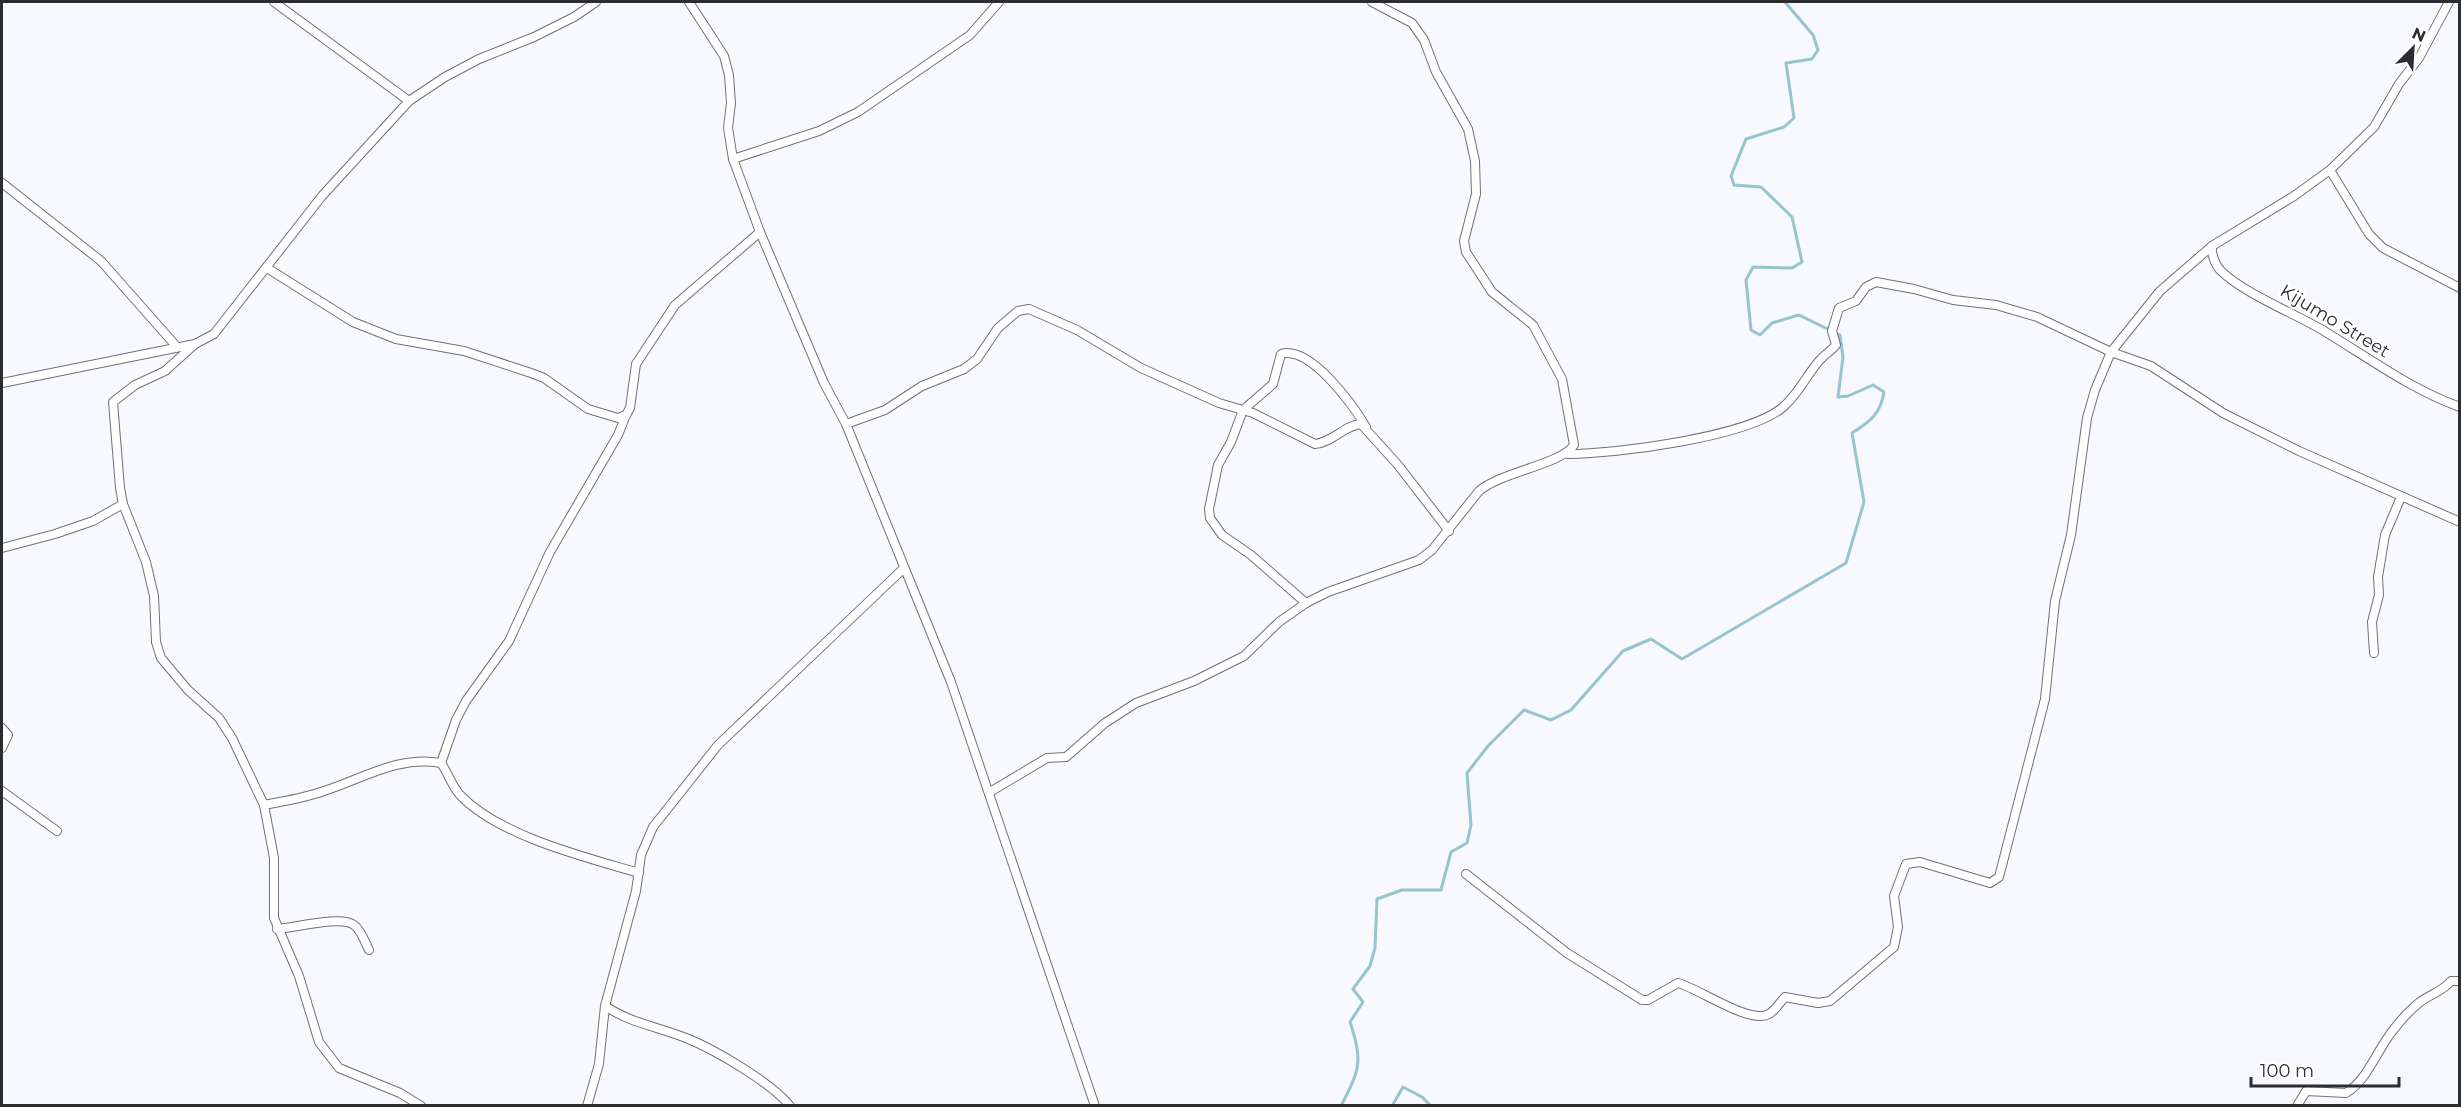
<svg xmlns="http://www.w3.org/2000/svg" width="2461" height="1107" viewBox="0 0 2461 1107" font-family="Montserrat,sans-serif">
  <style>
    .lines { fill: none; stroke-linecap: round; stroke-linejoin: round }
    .stream { stroke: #96c5ce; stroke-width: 3 }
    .street-casing { stroke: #707177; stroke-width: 10 }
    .street { stroke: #fff; stroke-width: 8 }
    .labels { text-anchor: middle; stroke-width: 4.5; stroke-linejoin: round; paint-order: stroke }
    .street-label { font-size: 18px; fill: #2c2d2f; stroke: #fff }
  </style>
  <rect width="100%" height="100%" fill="#f7f9fe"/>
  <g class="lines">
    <g class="stream">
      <path d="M1341,1106C1360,1069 1363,1062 1350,1022L1363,1002L1353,989L1370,966L1375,948L1377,899L1402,890H1441L1451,852L1467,843L1471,825L1467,773L1488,746L1524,710L1551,720L1571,710L1623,651L1651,639L1682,659L1846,563L1864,502L1852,433C1870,422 1881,413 1884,392L1873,385L1848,396L1838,397L1843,357L1840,335L1799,315L1772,323L1760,335L1751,330L1746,280L1753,267L1792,268L1802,262L1792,217L1761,187L1734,185L1731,176L1746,139L1784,127L1794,118L1786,63L1812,59L1818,50L1813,35L1785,2"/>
      <path d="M1392,1106L1403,1087L1422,1097L1431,1106"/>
    </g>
    <g class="street-casing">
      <g id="street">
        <path d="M274,2L409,101"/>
        <path d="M689,2L724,56L729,75L731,103L728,128L733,159L760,232L824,383L846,424L951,682L1095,1106"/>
        <path d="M733,159L819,131L858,112L970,35L999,2"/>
        <path d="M2330,170L2369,234L2383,248L2460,288"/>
        <path d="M2,183L101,261L177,347"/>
        <path d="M2212,246C2211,253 2215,265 2221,271C2245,294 2294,313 2324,331C2369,358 2410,389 2460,407"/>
        <path d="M267,268L353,322L396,339L464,351L531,373L544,378L588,409L618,418L626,415L630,408L636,364L675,305L760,232"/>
        <path d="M195,344L165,371L135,385L113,402L120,488L123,504L146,562L154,596L156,642L161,658L188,690L219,718L232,738L264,805L274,858V918L299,976L319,1042L339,1068L400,1093L421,1106"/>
        <path d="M2,383L195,344L214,334L322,196L409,101L445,77L479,59L534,37L574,17L596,2"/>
        <path d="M846,424L885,410L922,386L964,369L977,359L998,328L1018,311L1029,309L1077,330L1141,368L1219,403L1253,413L1315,444C1333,442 1345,425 1361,424L1398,465L1449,531"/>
        <path d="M1568,454C1616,454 1746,437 1782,408C1798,395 1806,376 1819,361C1824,355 1831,351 1836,345L1832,331L1839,308L1856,301L1866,287L1876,282L1914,289L1953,300L1996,305L2037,317L2111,352L2151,366L2223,413L2299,451L2460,522"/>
        <path d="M2,548L55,534L93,521L123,504"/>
        <path d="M1306,603L1251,555L1222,535L1210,518L1209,509L1218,465L1231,442L1243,410L1273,384L1281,354C1310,345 1353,405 1366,427"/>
        <path d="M2374,653L2372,622L2379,595L2378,577L2385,535L2401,497"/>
        <path d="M2,728L8,735L2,748"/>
        <path d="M441,763L456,720L466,701L509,641L550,552L618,435L626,415"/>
        <path d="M2,791L57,831"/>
        <path d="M990,792L1047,758L1066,757L1105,723L1136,703L1194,681L1244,656L1279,622L1306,603L1328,592L1419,560L1432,550L1479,491C1503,471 1560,465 1574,445L1562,379L1533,325L1492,292L1466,252L1464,241L1476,194L1475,161L1468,129L1436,72L1424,40L1412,23L1372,2"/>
        <path d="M264,805C284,801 305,798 324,791C362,779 399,755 441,763C448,773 452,786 460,795C499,836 585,857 639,873"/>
        <path d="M1466,874L1567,953L1642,1000H1648L1678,983C1698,988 1750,1025 1769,1014C1775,1011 1780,1002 1785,997L1818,1003L1830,1001L1894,947L1898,927L1894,896L1906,864L1920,862L1990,883L1999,877L2045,699L2055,601L2071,535L2087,418L2095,390L2111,352L2160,291L2212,246L2294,196L2330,170L2374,127L2399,84L2419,58L2449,2"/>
        <path d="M277,929C294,928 342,915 354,925C361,930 365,942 369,950"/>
        <path d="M605,1006C630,1023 659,1027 686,1038C714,1049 772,1083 790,1106"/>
        <path d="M587,1106L599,1064L605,1006L636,891L641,855L653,827L718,745L903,569"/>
        <path d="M2297,1106L2306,1091L2346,1093C2368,1080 2377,1049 2394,1029C2401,1020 2411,1009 2420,1002C2431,994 2443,991 2451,981H2460"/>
      </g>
    </g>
    <use href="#street" class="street"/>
  </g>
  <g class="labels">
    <g class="street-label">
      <text transform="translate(2335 321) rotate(31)" y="6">Kijumo Street</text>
    </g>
  </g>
  <rect width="2461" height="1107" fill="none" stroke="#2c2d2f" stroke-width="6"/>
  <g transform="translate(2413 48) rotate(24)" stroke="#ffffff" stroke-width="4.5" paint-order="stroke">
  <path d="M0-4.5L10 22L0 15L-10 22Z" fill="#2c2d2f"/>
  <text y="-9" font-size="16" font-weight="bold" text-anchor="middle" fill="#2c2d2f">N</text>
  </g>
  <path d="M2251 1077v9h148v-9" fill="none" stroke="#2c2d2f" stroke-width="3"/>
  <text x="2260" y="1077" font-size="18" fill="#2c2d2f" stroke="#ffffff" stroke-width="4.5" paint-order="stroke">100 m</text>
</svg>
